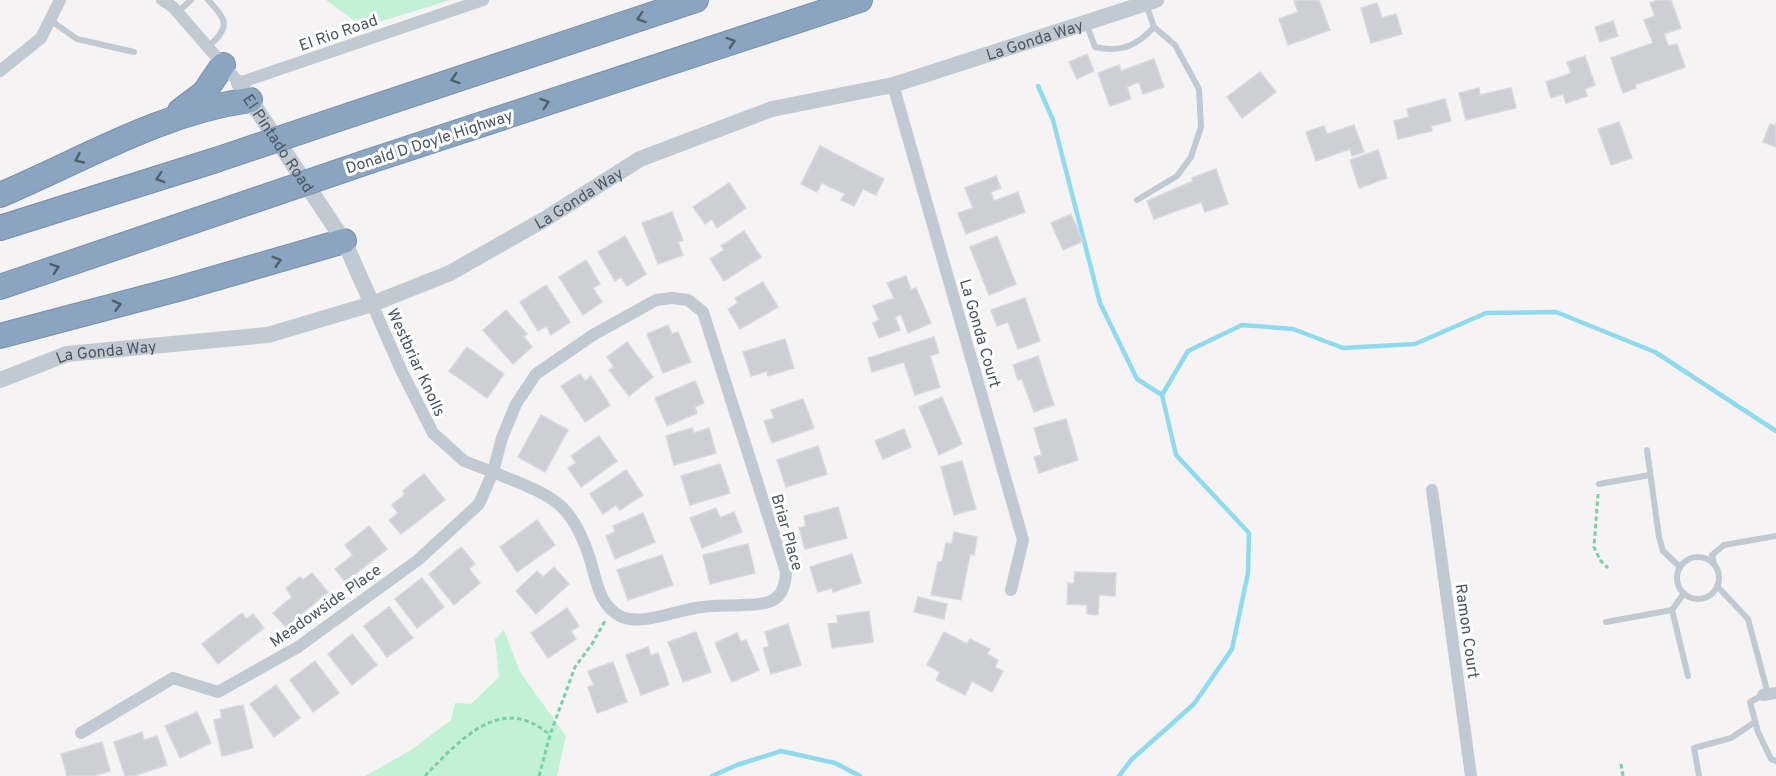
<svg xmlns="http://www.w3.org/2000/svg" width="1776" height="776" viewBox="0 0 1776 776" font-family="Overpass,sans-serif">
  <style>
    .green { fill: #c3f1d5 }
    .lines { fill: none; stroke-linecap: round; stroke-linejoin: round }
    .stream { stroke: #90daee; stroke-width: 4.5 }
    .building { fill: #cdcfd5; stroke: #d7d9de; stroke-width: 1.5 }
    .motorway-casing { stroke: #7690ad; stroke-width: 26 }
    .path { stroke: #7ad0a6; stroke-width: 3; stroke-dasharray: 4.5 3; stroke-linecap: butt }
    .service { stroke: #c1cad2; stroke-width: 6 }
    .minor { stroke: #c1cad2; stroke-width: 12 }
    .tertiary { stroke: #c1cad2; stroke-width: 16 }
    .motorway { stroke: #8ba5c1; stroke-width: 24 }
    .motorway-bridge-casing { stroke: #7690ad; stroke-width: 26; stroke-linecap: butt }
    .motorway-bridge { stroke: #8ba5c1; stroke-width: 24 }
    .oneway { stroke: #505e6b }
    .labels { text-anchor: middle; stroke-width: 6; stroke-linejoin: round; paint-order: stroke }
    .street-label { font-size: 16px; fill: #4a5661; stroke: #fff }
  </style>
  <rect width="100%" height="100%" fill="#f5f3f3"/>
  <g class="green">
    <path d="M326,0H450L363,27Z"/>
    <path d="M504,630L520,672L566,736L557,776H365L411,750L451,720L455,703L471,704L499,677L495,639Z"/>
  </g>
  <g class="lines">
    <g class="stream">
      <path d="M1038,86L1053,120L1100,303L1137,379L1162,395"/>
      <path d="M712,776L737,765L781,751L835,763L860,776"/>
      <path d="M1119,776L1131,760L1194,704L1232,649L1248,573L1249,533L1176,455L1162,395L1188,351L1242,325L1293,329L1343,348L1415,344L1486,313L1556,312L1655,352L1776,431"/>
    </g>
  </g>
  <g class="building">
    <path d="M1297,0H1319L1330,30L1288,45L1279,19L1298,12L1294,1Z"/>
    <path d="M1658,0H1671L1681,28L1664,34L1668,46L1677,44L1685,67L1635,85L1636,88L1623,93L1611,58L1653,43L1644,20L1655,16L1650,3Z"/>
    <path d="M1377,3L1382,18L1396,14L1402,34L1371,43L1361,8Z"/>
    <path d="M1613,21L1618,36L1600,42L1595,27Z"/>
    <path d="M1087,54L1094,71L1077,79L1069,62Z"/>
    <path d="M1585,56L1595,85L1585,89L1587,96L1566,103L1563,94L1551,98L1546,82L1571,73L1567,62Z"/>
    <path d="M1154,59L1164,87L1143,94L1139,82L1127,87L1131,99L1110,106L1098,73L1119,65L1121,71Z"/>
    <path d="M1260,72L1276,92L1242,118L1227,97Z"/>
    <path d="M1479,88L1480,95L1511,88L1516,108L1466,120L1459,93Z"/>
    <path d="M1445,99L1451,121L1431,126L1432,131L1398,139L1394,121L1409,117L1407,109Z"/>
    <path d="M1619,122L1632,158L1611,165L1598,129Z"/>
    <path d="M1776,123V147L1763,142L1770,124L1775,126Z"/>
    <path d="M1354,125L1364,152L1352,156L1350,149L1316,161L1306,132L1324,126L1327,134Z"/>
    <path d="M820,146L884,179L876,195L863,189L854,206L841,200L845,194L822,183L817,192L801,184Z"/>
    <path d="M1378,150L1387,178L1359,188L1350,160Z"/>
    <path d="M1216,169L1228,204L1205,212L1201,202L1154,219L1147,201L1193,181L1192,178Z"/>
    <path d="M996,176L1001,188L991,192L994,201L1018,192L1025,212L966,234L958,213L973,208L965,188Z"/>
    <path d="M729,183L746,208L717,228L712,219L705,224L693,207Z"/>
    <path d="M672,212L683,240L678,242L683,255L658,264L642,223Z"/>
    <path d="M1071,214L1083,241L1063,250L1051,223Z"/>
    <path d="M744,231L761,257L724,281L710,259L724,250L721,246Z"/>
    <path d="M625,236L646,274L627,286L621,277L615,281L598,252Z"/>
    <path d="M997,236L1016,284L989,295L970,247Z"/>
    <path d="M586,260L600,284L593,288L602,302L583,315L559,277Z"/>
    <path d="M906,276L911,290L916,288L931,323L908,333L901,314L895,317L900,330L879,338L873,323L879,320L873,306L894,298L887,283Z"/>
    <path d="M763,282L778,307L740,329L728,309L738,303L735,298Z"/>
    <path d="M546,285L570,322L551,335L546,326L538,331L520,302Z"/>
    <path d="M1025,298L1040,341L1018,349L1008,322L997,326L991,310Z"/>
    <path d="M506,310L527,334L524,337L532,347L513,364L483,330Z"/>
    <path d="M668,325L672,334L678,332L691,362L663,373L647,334Z"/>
    <path d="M934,337L939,353L930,356L940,387L915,395L904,362L872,372L868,358Z"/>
    <path d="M785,339L794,368L768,376L767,371L751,376L743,352Z"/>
    <path d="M627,342L653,377L629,396L609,370L614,367L607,357Z"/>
    <path d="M467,347L504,374L487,398L449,371Z"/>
    <path d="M1038,356L1054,405L1034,412L1022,379L1018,380L1013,365Z"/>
    <path d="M580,374L585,381L591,376L610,405L585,422L561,386Z"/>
    <path d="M695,381L704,403L695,407L697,413L667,426L655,398Z"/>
    <path d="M942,397L962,444L939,455L919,407Z"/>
    <path d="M803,399L814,428L772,443L764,421L774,418L771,410Z"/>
    <path d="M541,415L568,430L545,472L518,457Z"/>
    <path d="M1066,419L1078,460L1039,473L1034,457L1042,455L1034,428Z"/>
    <path d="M692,428L694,433L709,428L716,453L674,465L666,436Z"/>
    <path d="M904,429L911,447L883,459L875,441Z"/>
    <path d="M599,436L617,461L581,487L568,468L576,463L571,456Z"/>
    <path d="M818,446L827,474L786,487L777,460Z"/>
    <path d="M962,461L976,509L954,515L941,467Z"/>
    <path d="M720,464L730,493L690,505L681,476Z"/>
    <path d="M626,470L643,495L620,510L616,505L603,514L590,494Z"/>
    <path d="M424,474L445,500L401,534L389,520L398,513L392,505L405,494L403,491Z"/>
    <path d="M838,507L847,538L805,549L799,528L806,526L804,516Z"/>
    <path d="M716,508L720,518L734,512L742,532L702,548L690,518Z"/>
    <path d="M643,513L655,542L615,559L606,536L615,532L613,526Z"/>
    <path d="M537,520L555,545L517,572L500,547Z"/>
    <path d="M369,526L387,549L345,582L335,569L353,555L345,545Z"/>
    <path d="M954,532L977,537L974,555L970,554L961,600L931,595L938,562H942L946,543L952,544Z"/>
    <path d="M748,544L755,573L710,584L703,555Z"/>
    <path d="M461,547L475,564L469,569L480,583L454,605L429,574Z"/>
    <path d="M852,554L861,583L833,592L832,588L818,592L810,567Z"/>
    <path d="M662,555L673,585L628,600L617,570Z"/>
    <path d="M554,567L569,584L536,614L516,591L537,571L543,577Z"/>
    <path d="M1075,572L1116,573L1115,596L1099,595L1098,615L1087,614V605L1067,604L1068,583L1074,584Z"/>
    <path d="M312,573L328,592L286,627L273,613L292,597L286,588L300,577L303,580Z"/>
    <path d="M422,578L444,607L417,628L395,599Z"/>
    <path d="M918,597L947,604L944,619L914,612Z"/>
    <path d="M389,607L413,638L387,657L364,626Z"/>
    <path d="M567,608L579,626L571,631L576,639L548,658L531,633Z"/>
    <path d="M869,611L873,642L832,648L828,624L838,623L837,616Z"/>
    <path d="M242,613L246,619L253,614L264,628L218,664L202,644Z"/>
    <path d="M788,624L801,665L771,674L763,648L769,646L765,632Z"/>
    <path d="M696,632L711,672L683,682L668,642Z"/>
    <path d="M944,632L967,644L970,639L990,649L987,654L998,660L995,667L1003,671L992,692L972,681L965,695L936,680L940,672L927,665Z"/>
    <path d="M737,633L741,642L746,640L759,670L732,682L715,643Z"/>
    <path d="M352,634L377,665L352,685L328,654Z"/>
    <path d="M648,647L651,656L658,653L669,685L641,695L626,655Z"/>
    <path d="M315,661L339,693L313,712L290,680Z"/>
    <path d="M613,662L627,702L597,713L588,687L594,685L588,671Z"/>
    <path d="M276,685L300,718L274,737L250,704Z"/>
    <path d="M243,705L253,748L222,756L214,720L222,718L220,710Z"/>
    <path d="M197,712L211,743L180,758L165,726Z"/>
    <path d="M142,732L144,740L157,736L167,765L134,776H125L114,742Z"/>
    <path d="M102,742L110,771L93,776H67L61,754Z"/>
  </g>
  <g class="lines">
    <g class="motorway-casing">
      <g id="motorway">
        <path d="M180,111L204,93L223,65"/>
        <path d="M353,114L696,0"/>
        <path d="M370,161L860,0"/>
        <path d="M0,195C83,160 159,113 250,100"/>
        <path d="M0,228L216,160"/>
        <path d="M0,287L232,208"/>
        <path d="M0,336L178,289L344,241"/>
      </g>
    </g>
    <g class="path">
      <path d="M1598,494L1594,547L1600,560L1608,568"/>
      <path d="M1621,764L1623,776"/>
      <path d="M425,776C459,741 501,692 550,735"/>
      <path d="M539,776L550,735L575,667L592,644L605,621"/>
    </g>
    <g class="service">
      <path d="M208,0C228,21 230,27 208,47"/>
      <path d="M177,13L191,0"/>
      <path d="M50,20L77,39L134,52"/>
      <path d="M1086,23L1095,47C1120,53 1137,46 1154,27L1146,4"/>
      <path d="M1137,200L1177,176L1191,157L1201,127L1199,89L1175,45L1154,27"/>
      <path d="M1647,450L1659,537L1663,551L1680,567"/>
      <path d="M1599,484L1650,475"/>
      <circle cx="1698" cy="578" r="21"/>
      <path d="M1714,564L1712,555L1724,545L1776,536"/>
      <path d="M1717,586L1748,619L1768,694"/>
      <path d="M1684,593L1672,610L1688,676"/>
      <path d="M1606,622L1672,610"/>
      <path d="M1763,695L1750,702L1758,732L1771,759L1776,761"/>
      <path d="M1699,776L1694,748L1731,738L1755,722"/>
    </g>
    <g class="minor">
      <path d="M162,0L173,7L239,83L483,0"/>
      <path d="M0,71L41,38L60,0"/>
      <path d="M893,85L1023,540L1011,590"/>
      <path d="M672,298L688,300L703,312L786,572C785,601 770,605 743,605C730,606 716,605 702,607C680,609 643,626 622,617C599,607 596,579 590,559C585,542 575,520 562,507C543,490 516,482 493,472L502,438L516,404L536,374L593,335L656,300Z"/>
      <path d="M1432,490L1471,776"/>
      <path d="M1763,695L1776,693"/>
      <path d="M81,733L173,678L218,692L298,647L418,560L479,504L493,472L464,461L433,433L402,372L372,304"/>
    </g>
    <g class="tertiary">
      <path id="s1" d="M239,83L344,241L372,304"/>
      <path id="s2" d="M0,380L67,354L268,335L372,304L450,273L545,219L640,159L772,109L893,85L1156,0"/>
    </g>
    <use href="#motorway" class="motorway"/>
    <g class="motorway-bridge-casing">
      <g id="motorway-bridge">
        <path d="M216,160L353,114"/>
        <path d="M232,208L370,161"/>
      </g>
    </g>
    <use href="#motorway-bridge" class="motorway-bridge"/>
  </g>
  <defs><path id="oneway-chevron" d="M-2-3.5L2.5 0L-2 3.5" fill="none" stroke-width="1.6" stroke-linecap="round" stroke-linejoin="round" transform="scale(1.5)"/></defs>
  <g class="oneway">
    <use href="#oneway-chevron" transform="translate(641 18) rotate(162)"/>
    <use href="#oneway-chevron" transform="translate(731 42) rotate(-18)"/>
    <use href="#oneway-chevron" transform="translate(455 79) rotate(162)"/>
    <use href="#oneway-chevron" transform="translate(545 103) rotate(-18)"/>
    <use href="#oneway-chevron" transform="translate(79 159) rotate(155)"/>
    <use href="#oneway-chevron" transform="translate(160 178) rotate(163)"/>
    <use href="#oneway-chevron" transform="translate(277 261) rotate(-16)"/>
    <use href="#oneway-chevron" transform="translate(55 268) rotate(-19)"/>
    <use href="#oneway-chevron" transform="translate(117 305) rotate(-15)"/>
  </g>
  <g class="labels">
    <g class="street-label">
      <text transform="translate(338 32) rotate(-19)" y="6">El Rio Road</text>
      <text dy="6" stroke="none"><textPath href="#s2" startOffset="1101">La Gonda Way</textPath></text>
      <text transform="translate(429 141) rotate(-18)" y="6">Donald D Doyle Highway</text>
      <text dy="6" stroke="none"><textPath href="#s1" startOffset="72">El Pintado Road</textPath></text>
      <text dy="6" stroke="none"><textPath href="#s2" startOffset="615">La Gonda Way</textPath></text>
      <text transform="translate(981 333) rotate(74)" y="6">La Gonda Court</text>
      <text dy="6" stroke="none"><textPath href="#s2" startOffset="111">La Gonda Way</textPath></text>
      <text transform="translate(417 362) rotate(65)" y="6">Westbriar Knolls</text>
      <text transform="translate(788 532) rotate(74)" y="6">Briar Place</text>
      <text transform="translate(325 605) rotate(-35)" y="6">Meadowside Place</text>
      <text transform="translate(1468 631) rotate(82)" y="6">Ramon Court</text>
    </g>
  </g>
</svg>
